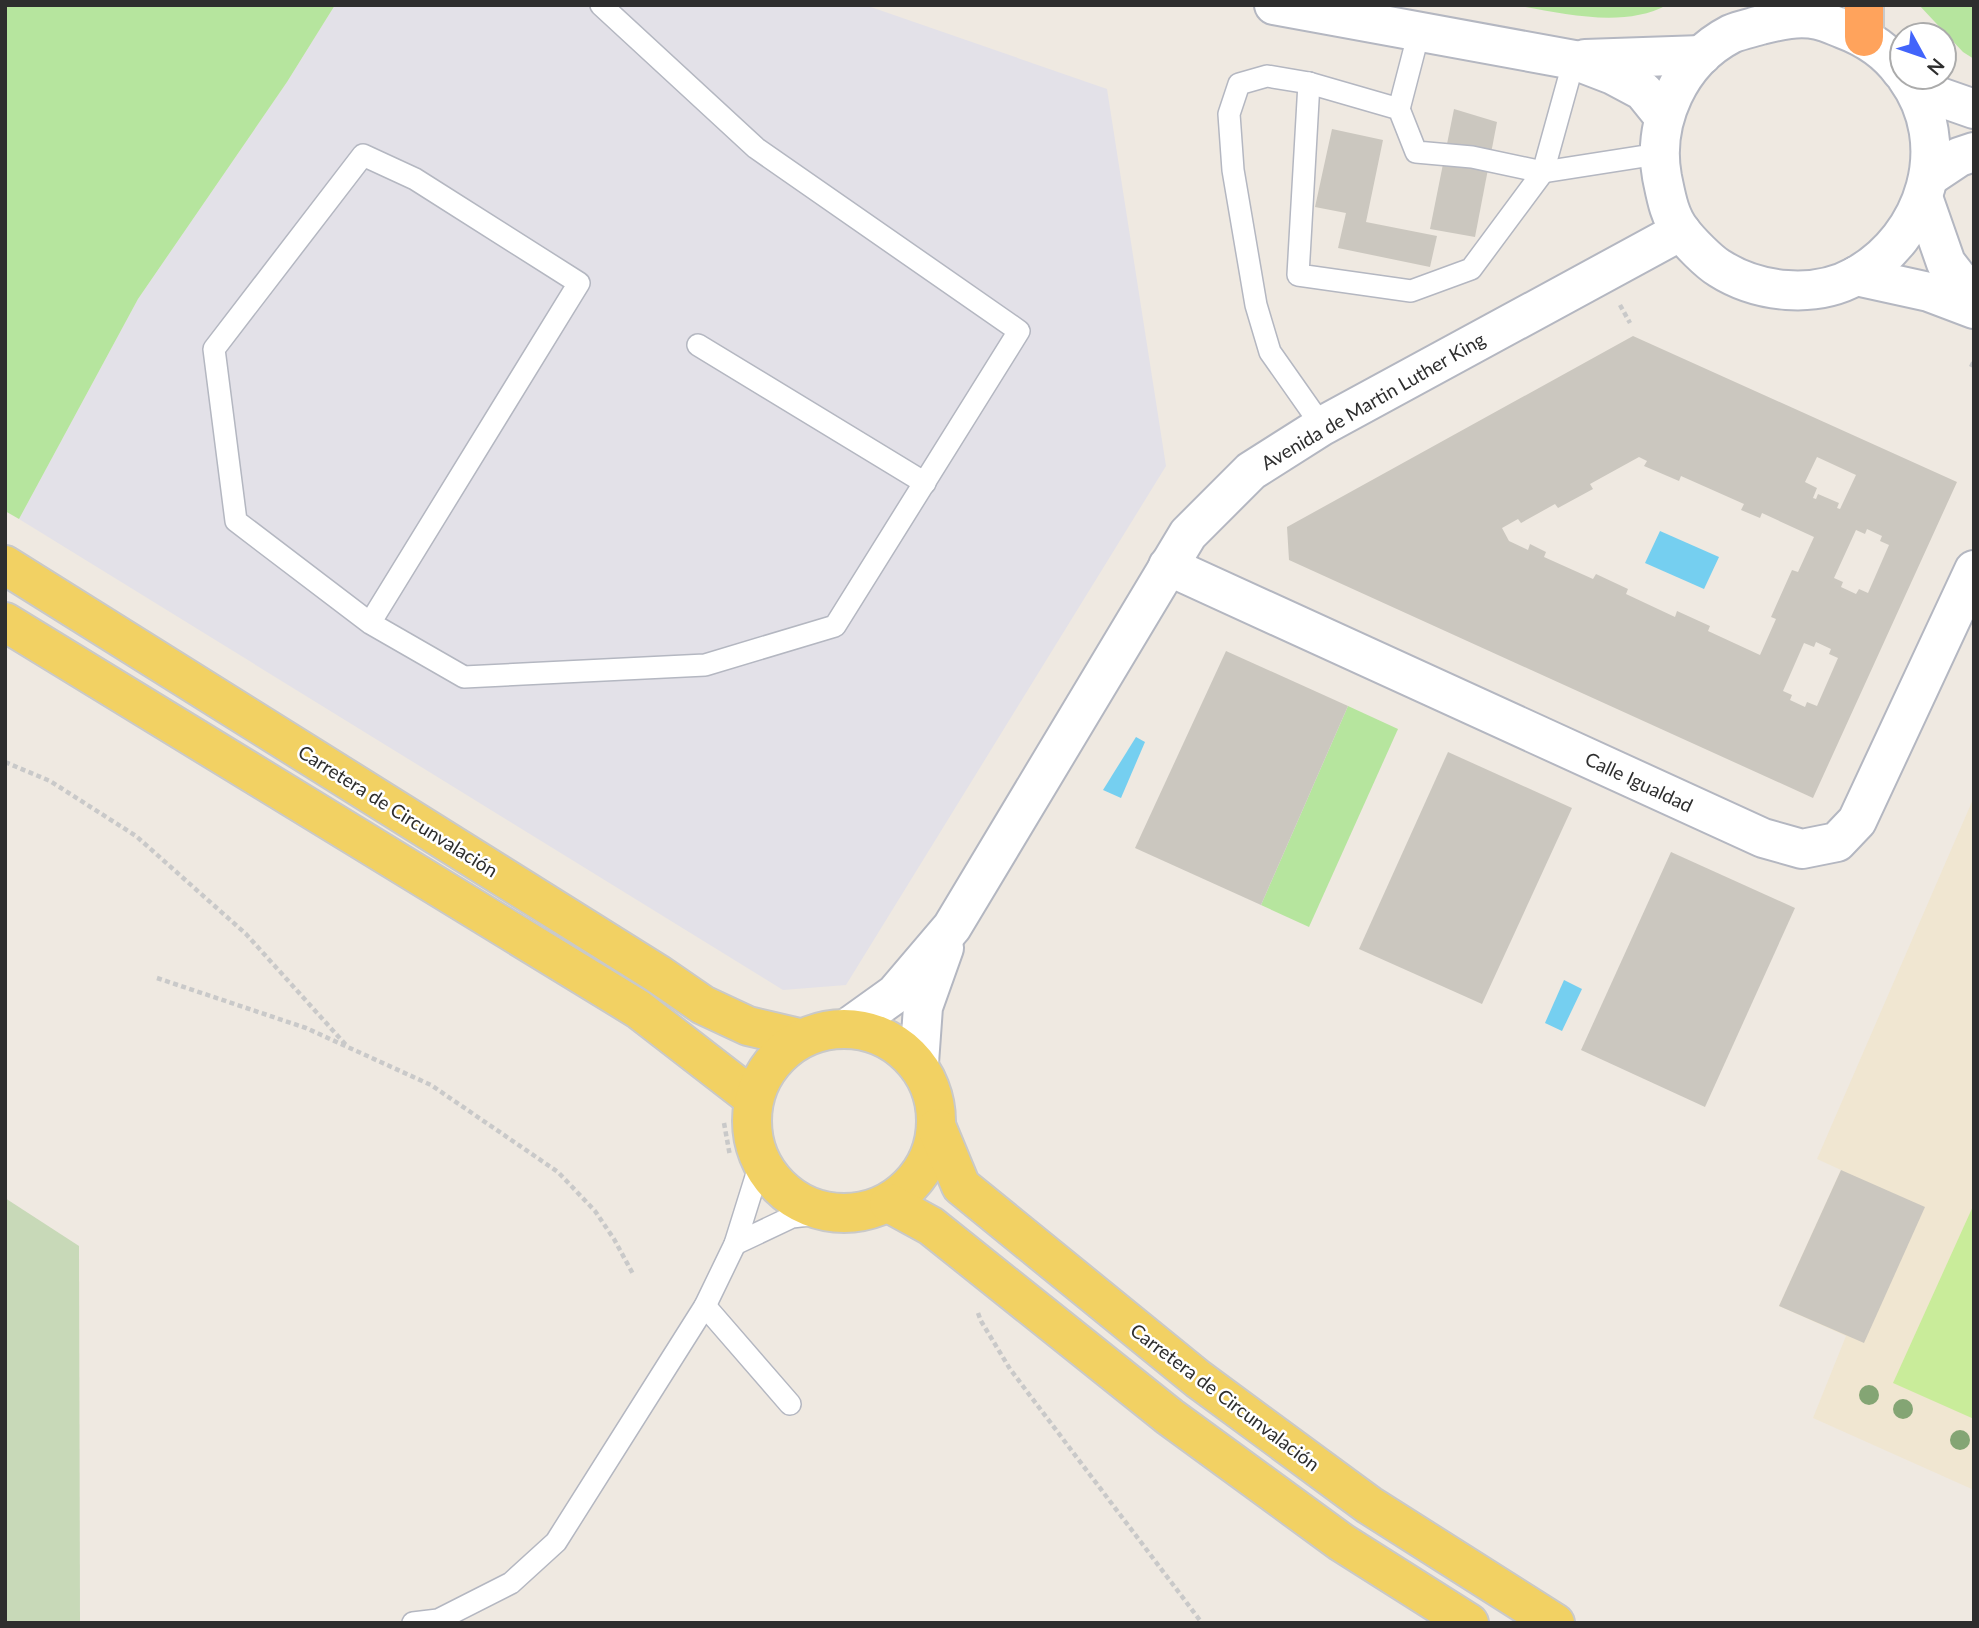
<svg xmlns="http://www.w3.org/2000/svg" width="1979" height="1628" viewBox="0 0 1979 1628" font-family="Lato,sans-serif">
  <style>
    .industrial { fill: #e3e1e8 }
    .education { fill: #f0e6d1 }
    .green { fill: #b6e59e }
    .cemetery { fill: #c8d9b8 }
    .pitch { fill: #c9ec9a }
    .water { fill: #75cff0 }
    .building { fill: #cbc7bf; fill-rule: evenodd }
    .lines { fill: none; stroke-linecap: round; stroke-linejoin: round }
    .service-casing { stroke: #b4b7c1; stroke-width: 24 }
    .minor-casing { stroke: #b4b7c1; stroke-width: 42 }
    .tertiary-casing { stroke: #b4b7c1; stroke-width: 42 }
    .primary-casing { stroke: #c9c9c9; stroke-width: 42 }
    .motorway-casing { stroke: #c9c9c9; stroke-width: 42 }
    .path { stroke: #c9c9c9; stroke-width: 4.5; stroke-dasharray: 5 3.5; stroke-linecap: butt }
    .service { stroke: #fff; stroke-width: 21 }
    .minor { stroke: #fff; stroke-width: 38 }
    .tertiary { stroke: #fff; stroke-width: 38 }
    .primary { stroke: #f2d163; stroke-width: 38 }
    .motorway { stroke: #ffa35c; stroke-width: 38 }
    .tree { fill: #84a574 }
    .labels { text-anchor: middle; stroke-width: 5; stroke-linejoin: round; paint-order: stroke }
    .street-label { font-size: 19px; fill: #2e2e2e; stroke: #fff }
  </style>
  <rect width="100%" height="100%" fill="#efe9e1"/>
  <path class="industrial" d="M335,5H865L1107,89L1166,466L846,985L783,990L19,519L138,299L287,82Z"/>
  <path class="education" d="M1974,797V1490L1813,1418L1846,1336L1779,1306L1841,1170L1817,1159Z"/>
  <g class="green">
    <path d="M5,5H335L287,82L138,299L19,519L5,511Z"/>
    <path d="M1514,5H1667C1623,29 1561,13 1514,5Z"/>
    <path d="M1919,5H1974V59L1963,52Z"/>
    <path d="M1348,706L1398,729L1309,927L1261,905Z"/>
  </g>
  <path class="cemetery" d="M5,1198L79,1246L80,1623H5Z"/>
  <path class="pitch" d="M1974,1204V1419L1893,1383Z"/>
  <g class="water">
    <path d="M1660,531L1719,557L1704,589L1645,563Z"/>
    <path d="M1136,737L1145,742L1121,798L1103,790Z"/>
    <path d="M1564,980L1582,989L1562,1031L1545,1023Z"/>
  </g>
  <g class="building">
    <path d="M1454,109L1497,122L1475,237L1430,229Z"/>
    <path d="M1332,129L1383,140L1366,222L1437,236L1430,267L1338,248L1346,213L1315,207Z"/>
    <path d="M1633,336L1957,482L1813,798L1289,560L1287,527ZM1639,457L1647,461L1644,466L1679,481L1681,476L1744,504L1741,510L1760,518L1762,513L1814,537L1798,572L1792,570L1771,617L1776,619L1760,655L1708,631L1710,626L1677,611L1675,617L1626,594L1628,589L1596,574L1593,579L1544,557L1546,552L1530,544L1528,550L1509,541L1502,528L1518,519L1521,523L1555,504L1558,508L1593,489L1590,484ZM1817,457L1856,475L1840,509L1837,508L1839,503L1818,494L1816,499L1813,498L1817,488L1805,482ZM1867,529L1882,536L1880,541L1889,545L1868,593L1859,589L1856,594L1841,587L1843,582L1834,578L1856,530L1865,534ZM1816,642L1831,649L1829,654L1838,658L1817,706L1807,702L1805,707L1790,700L1792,695L1783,691L1804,643L1814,647Z"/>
    <path d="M1226,651L1348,706L1261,905L1135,848Z"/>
    <path d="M1448,752L1572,808L1482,1004L1359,949Z"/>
    <path d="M1671,852L1795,908L1705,1107L1581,1050Z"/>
    <path d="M1841,1170L1925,1207L1864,1343L1779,1306Z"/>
  </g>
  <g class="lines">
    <g class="service-casing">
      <g id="service">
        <path d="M1309,83L1298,275L1411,291L1471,269L1543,172L1574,60"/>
        <path d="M1399,109L1419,32"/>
        <path d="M698,345L925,483"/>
        <path d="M1322,426L1270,352L1256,305L1233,170L1229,114L1239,84L1267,76L1309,83L1399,109L1416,152L1472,157L1543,172L1658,154"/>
        <path d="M370,623L579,283L415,179L363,155L214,349L236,521L370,623L464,677L705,665L835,626L1019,331L756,148L601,5"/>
        <path d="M735,1244L792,1217L826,1213"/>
        <path d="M705,1306L790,1404"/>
        <path d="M413,1623L438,1620L511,1583L556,1542L705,1306L735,1244L760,1164"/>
      </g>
    </g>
    <g class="minor-casing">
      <g id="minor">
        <path d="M1924,200L1946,263L1974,299"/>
        <path d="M1856,276L1929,292L1974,309"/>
        <path d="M1168,566L1763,838L1802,849L1837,842L1857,821L1974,570"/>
      </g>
    </g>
    <g class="tertiary-casing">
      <g id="tertiary">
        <path d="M1274,5L1574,60L1613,75L1643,91L1664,117"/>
        <path d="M1585,59L1702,55"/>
        <path d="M1902,72C1887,51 1867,38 1843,29C1835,26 1827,22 1818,20C1799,16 1780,20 1761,25C1751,28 1740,30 1731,34C1679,61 1652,122 1662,177C1666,196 1669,216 1681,231C1689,242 1709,262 1719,268C1758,293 1815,299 1856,276C1926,237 1955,144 1906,77"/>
        <path d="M1914,88L1974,109"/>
        <path d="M1929,177L1959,157L1974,152"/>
        <path d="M849,1027L895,994L952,927L1188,534L1251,471L1322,426L1681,231"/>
        <path d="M919,1063L923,1007L944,948"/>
      </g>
    </g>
    <g class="primary-casing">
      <g id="primary">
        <path d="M5,565L658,974L703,1005L748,1026L799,1038"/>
        <path d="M5,622L638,1009L753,1098"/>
        <circle cx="844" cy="1121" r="92"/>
        <path d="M937,1128L961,1186L1198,1379L1369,1505L1555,1623"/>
        <path d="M889,1203L931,1226L1170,1417L1341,1542L1469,1623"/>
      </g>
    </g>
    <g class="motorway-casing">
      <path id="motorway" d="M1864,5V37"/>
    </g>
    <g class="path">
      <path d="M1620,305L1630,323"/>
      <path d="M1971,367L1974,361"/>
      <path d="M5,762L50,781L136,836L246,934L346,1045"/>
      <path d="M157,978L306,1028L431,1085L558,1172L595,1211L614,1239L633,1274"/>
      <path d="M724,1123L730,1156"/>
      <path d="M978,1313L981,1321L1010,1369L1202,1623"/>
    </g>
    <use href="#service" class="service"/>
    <use href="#minor" class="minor"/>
    <use href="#tertiary" class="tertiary"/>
    <use href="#primary" class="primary"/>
    <use href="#motorway" class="motorway"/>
  </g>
  <g class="tree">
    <circle cx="1869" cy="1395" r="10"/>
    <circle cx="1903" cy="1409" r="10"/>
    <circle cx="1960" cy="1440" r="10"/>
  </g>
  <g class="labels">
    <g class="street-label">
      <text transform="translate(1373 401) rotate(-30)" y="7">Avenida de Martin Luther King</text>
      <text transform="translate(1639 782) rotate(25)" y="7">Calle Igualdad</text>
      <text transform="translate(398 811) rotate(32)" y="7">Carretera de Circunvalación</text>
      <text transform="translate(1225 1397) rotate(37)" y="7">Carretera de Circunvalación</text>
    </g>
  </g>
  <rect width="1979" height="1628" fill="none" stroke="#2e2e2e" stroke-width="14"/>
  <g transform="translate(1923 56) rotate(130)"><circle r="33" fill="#ffffff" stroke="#ababab" stroke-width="2"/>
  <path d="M0-5L12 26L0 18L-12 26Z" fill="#4264fb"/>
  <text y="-10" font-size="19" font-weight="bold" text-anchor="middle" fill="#2e2e2e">N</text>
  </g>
</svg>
